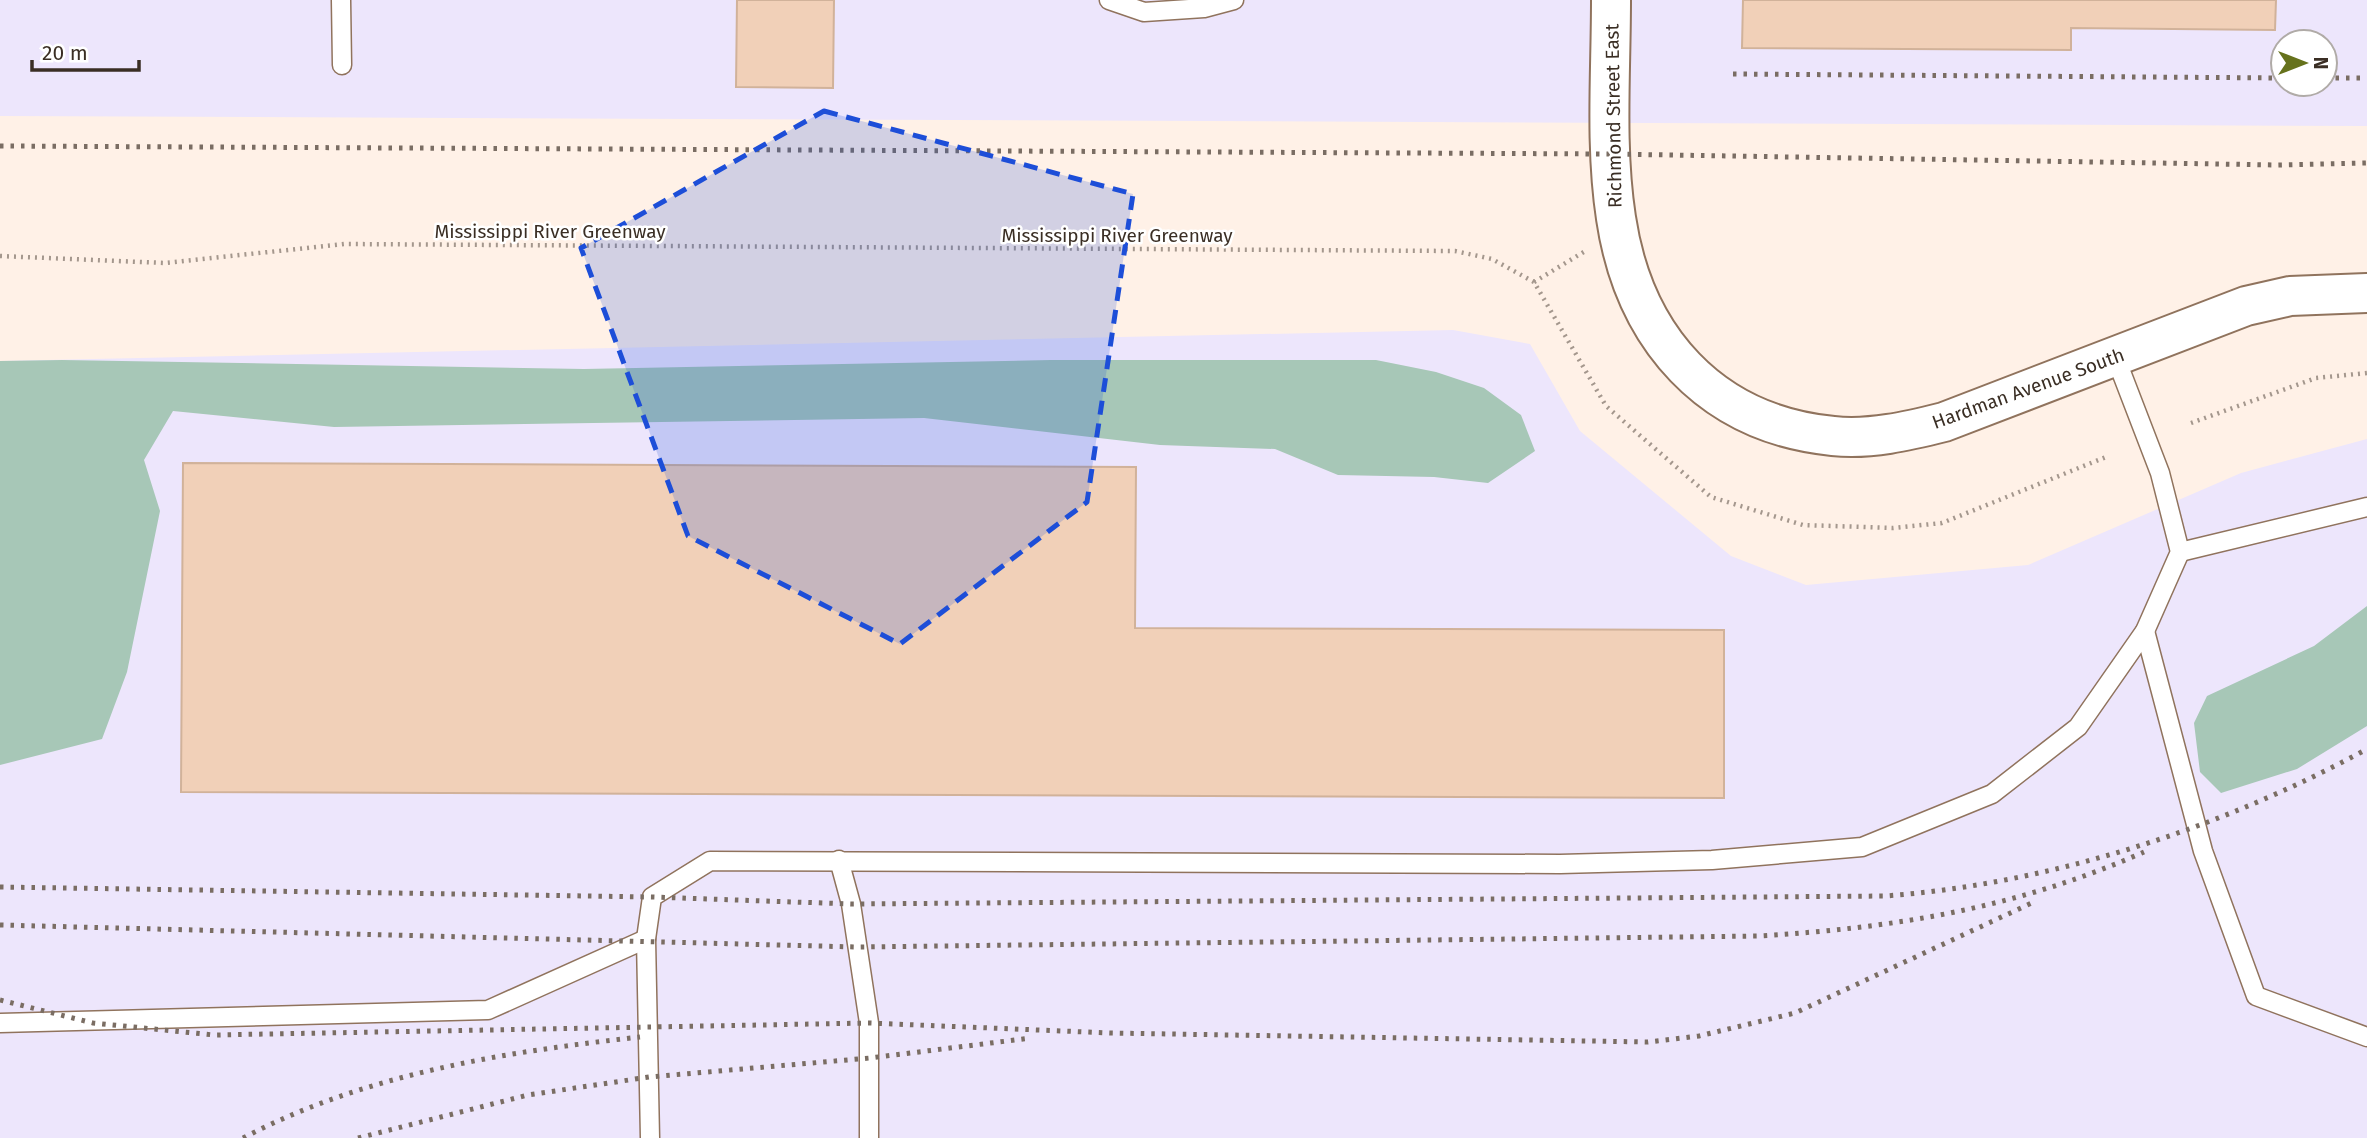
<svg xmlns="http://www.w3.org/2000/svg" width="2367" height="1138" viewBox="0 0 2367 1138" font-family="'Fira Sans',sans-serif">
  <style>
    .industrial { fill: #ede6fc; fill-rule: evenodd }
    .forest { fill: #a7c7b7 }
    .building { fill: #f1d0b8; stroke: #d1b29a; stroke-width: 2 }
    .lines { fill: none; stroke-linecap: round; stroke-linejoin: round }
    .lane-casing { stroke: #90735d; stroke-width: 21 }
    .secondary-casing { stroke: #90735d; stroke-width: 42 }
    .path { stroke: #a4978d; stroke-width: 4.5; stroke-dasharray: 2 5; stroke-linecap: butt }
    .lane { stroke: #fff; stroke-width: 18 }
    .secondary { stroke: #fff; stroke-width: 38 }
    .rail { stroke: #7a6d63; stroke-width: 5; stroke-dasharray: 3.5 7; stroke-linecap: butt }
    .marked { fill: #1d4ed8; fill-opacity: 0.2; stroke: #1d4ed8; stroke-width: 5; stroke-dasharray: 14 9; stroke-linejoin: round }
    .labels { text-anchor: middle; stroke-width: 5; stroke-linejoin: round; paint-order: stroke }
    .street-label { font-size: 19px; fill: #3a2e24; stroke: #fff }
  </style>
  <rect width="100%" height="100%" fill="#fff1e7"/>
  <g class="industrial">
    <path d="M0,0H2367V126L0,116ZM2283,42H2325V84H2283Z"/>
    <path d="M1453,330L1530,344L1580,431L1731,556L1806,585L2028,565L2241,473L2367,439V1138H0V361Z"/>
  </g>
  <g class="forest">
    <path d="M62,360L584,369L1051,360H1376L1436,372L1484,388L1521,415L1535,451L1488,483L1434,477L1338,475L1275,449L1160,445L924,418L334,427L173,411L144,460L160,511L127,672L102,739L0,765V361Z"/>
    <path d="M2367,606V726L2297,769L2221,793L2200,772L2194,723L2207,696L2314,646Z"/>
  </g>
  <g class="building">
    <path d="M737,0H834L833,88L736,87Z"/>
    <path d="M1743,0H2276L2275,30L2071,28V50L1742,48Z"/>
    <path d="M183,463L1136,467L1135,628L1724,630V798L181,792Z"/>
  </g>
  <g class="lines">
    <g class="lane-casing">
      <g id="lane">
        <path d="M341,0L342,65"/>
        <path d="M1109,0L1144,12L1204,8L1234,0"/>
        <path d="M2180,552L2367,507"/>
        <path d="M2145,631L2203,851L2256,996L2367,1037"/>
        <path d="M839,860L851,904L869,1023V1138"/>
        <path d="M0,1023L488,1010L646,939"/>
        <path d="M650,1138L646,939L652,897L710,861L1560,864L1712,860L1862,847L1992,794L2078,727L2145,631L2180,552L2160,473L2115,356"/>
      </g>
    </g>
    <g class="secondary-casing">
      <path id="secondary" d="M1611,0C1611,72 1605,147 1616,218C1634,338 1710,424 1833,436C1870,440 1908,431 1944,422L2246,306L2290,296L2367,293"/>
    </g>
    <g class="path">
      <path d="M0,256L165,263L344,244L1455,251L1492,259L1534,282L1606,406L1711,497L1803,525L1893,528L1942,523L2106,457"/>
      <path d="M1534,282L1587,250"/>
      <path d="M2191,423L2316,378L2367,373"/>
    </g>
    <use href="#lane" class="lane"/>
    <use href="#secondary" class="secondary"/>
    <g class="rail">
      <path d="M1733,74L2283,78"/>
      <path d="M2325,78H2367"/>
      <path d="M0,146L1610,154L2278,165L2367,163"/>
      <path d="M0,887L652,897L851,904L1885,896C2050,884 2222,828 2367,749"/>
      <path d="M0,925L857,947L1758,936C1895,928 2017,908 2144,852"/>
      <path d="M0,1000L93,1023L214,1035L869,1023L1111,1033L1648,1042L1699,1036L1795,1013L2036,901"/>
      <path d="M243,1138C365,1074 503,1052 640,1037"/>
      <path d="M358,1138L528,1095L649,1077L870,1058L1031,1038"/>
    </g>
  </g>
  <path class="marked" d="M824,111L1133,194L1087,502L900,644L688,536L581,248Z"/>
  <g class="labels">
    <g class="street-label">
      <text transform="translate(1613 116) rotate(-91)" y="7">Richmond Street East</text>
      <text x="550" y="238">Mississippi River Greenway</text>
      <text x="1117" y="242">Mississippi River Greenway</text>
      <text transform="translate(2028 388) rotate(-20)" y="7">Hardman Avenue South</text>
    </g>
  </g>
  <g transform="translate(2304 63) rotate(90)"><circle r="33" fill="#ffffff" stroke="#b0aba7" stroke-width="2"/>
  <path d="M0-5L12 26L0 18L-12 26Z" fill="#66721c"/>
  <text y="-10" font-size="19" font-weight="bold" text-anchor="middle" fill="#3a2e24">N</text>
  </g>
  <path d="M32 60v10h107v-10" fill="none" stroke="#3a2e24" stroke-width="3.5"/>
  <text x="42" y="60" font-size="21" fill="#3a2e24" stroke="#ffffff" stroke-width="5" paint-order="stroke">20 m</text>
</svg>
